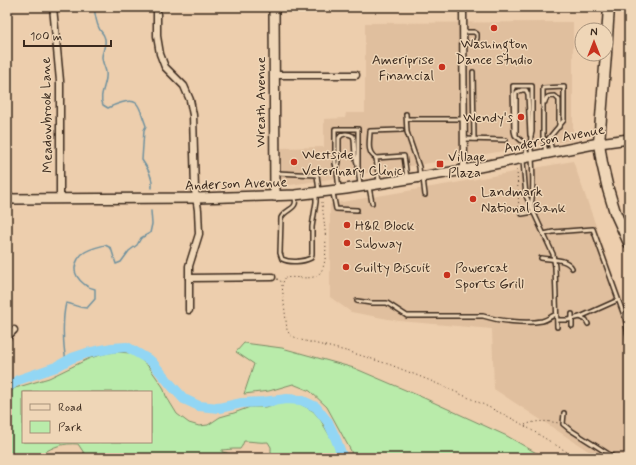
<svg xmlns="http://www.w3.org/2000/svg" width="636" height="465" viewBox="0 0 636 465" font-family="Mynerve,sans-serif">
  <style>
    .built { fill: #e0bf9e }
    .green { fill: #b9ebaa; stroke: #7a8a64; fill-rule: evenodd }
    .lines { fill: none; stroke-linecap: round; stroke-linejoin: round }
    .stream { stroke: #6f919e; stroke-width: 1.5 }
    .river { stroke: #92d6f4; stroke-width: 10 }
    .lane-casing { stroke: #3b2a1e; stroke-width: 6 }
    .street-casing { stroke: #3b2a1e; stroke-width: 9 }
    .secondary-casing { stroke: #3b2a1e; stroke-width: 12 }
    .primary-casing { stroke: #3b2a1e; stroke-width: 13 }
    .path { stroke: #3b2a1e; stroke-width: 1; stroke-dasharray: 1 3; stroke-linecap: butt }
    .lane { stroke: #efd6b7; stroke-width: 3 }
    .street { stroke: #efd6b7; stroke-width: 6 }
    .secondary { stroke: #efd6b7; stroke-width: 9 }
    .primary { stroke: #efd6b7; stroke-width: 10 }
    .poi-dot { fill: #c8321e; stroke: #efd6b7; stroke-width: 1.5 }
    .labels { text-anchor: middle; stroke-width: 3; stroke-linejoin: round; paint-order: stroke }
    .poi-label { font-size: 14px; fill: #3b2a1e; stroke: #efd6b7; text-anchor: start }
    .street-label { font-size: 14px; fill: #3b2a1e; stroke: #efd6b7 }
  </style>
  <rect width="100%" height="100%" fill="#edcead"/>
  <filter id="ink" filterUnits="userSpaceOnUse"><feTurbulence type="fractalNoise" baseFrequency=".025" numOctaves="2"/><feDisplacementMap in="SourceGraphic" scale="8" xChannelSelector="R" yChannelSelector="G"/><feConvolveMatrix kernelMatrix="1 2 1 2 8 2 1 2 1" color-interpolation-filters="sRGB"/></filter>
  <g filter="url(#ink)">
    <g class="built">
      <path d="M573,22V140L324,180L283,186L279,183L278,148L324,147V119L345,118L346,113H365V23Z"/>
      <path d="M573,161L629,319V458H599L494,389L492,329L399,321L351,312L330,297V204L455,183Z"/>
    </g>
    <g class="green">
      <path d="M244,343L282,348L354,368L424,398L507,436L545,458H352L351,451L327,407L310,391L293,384L269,391L244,394L254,364L236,352Z"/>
      <path d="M118,352L130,353L138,357L149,367L163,387L166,396L177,414L189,423L199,426L208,425L220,417L234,413L250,407H265L273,405L274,403L289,401L300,404L313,411L320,419L331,438L336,448L337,458H271V447L268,442C260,443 252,441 244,441L242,446L240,449H233L222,450V452L227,453L236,458H90L84,453L78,444C63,443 54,446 42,454L44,458H7V395L15,388L49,378L90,358L108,353ZM23,392H151V442H23Z"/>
    </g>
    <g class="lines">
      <g class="stream">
        <path d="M94,7C95,14 96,22 99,28C100,31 103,33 104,36C108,44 102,50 102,57C102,62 105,67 106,72C108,84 98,94 103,105L108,108C114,105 130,98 136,103C140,106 143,118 145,123L146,126L144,130L142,160C148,169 153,177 152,188"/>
        <path d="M66,361C63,345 62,319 66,303C74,304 77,308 87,308L95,299V289C91,288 87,287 84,284C75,277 72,269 78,259C79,258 80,256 82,254C88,249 97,247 105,245L111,248L116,264L121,262L129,251L137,245L141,238L150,233L152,224L151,211"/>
      </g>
      <path class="river" d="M7,388L18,380L56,367L72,358L87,353L112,348L127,347L151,361L172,386L184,399L199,406L219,408L242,403L263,402L287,399L301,400L316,407L328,422L335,437L343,458"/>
      <g class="lane-casing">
        <g id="lane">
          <path d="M463,32H474L477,34V38L476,41L471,43L463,44"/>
          <path d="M473,72L474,139"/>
          <path d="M545,102C546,96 550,96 555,96L559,100V127"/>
          <path d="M406,114L407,132L419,167L420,177"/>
          <path d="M407,119H463"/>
          <path d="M516,136V94L517,92L522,90H526L528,94L530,135"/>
          <path d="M464,139L506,140"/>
          <path d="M546,153L543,136V88L564,87V120L549,138L552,151"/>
          <path d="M527,156L525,144L515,135L514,131L513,86H532V132C529,140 531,149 532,158C533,174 534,190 531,206"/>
          <path d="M376,158C366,152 370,141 370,131L402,130"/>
          <path d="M523,161L526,196L553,254L555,267L557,327"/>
          <path d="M337,170L339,162V138C342,133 348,133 353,136L354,139L355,156L357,163"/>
          <path d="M277,173L317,175L319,191"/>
          <path d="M423,178L425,195"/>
          <path d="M379,182L376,158L404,156L407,178"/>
          <path d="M369,187L372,203"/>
          <path d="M339,189L337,172L335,163V129H358V167L360,185"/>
          <path d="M333,193L336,209L357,210"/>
          <path d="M295,197C295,199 296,202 295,204C294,209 284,211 281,218L280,253L282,259C290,263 303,262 311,258L312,254V227L316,202V193"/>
          <path d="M522,214L534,212"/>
          <path d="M544,234L553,232L593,229L625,318L629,341"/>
          <path d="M541,258C552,260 566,258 572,268"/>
          <path d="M357,301L371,303H387L407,316H483C499,321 525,324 542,321C547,320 552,316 556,314"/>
          <path d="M572,314V326"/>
          <path d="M580,317L618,300"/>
          <path d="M557,320H568L580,317L586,320L588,324"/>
          <path d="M564,413L563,424L569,429L615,458"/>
        </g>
      </g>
      <g class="street-casing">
        <g id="street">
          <path d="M53,7L60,81V199"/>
          <path d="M157,7V36L160,54L165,67L184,86L190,100L193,115L195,190L198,210L199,234L189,266V310"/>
          <path d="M463,7L464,170"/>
          <path d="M274,75H356"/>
          <path d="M189,278L272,277"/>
          <path d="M7,337L14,330"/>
        </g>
      </g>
      <g class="secondary-casing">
        <g id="secondary">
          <path d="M274,7L275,196"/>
          <path d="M7,199L197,198L295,195L346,189L464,170L599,143L629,139"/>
        </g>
      </g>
      <g class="primary-casing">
        <g id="primary">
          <path d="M606,52L609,7"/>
          <path d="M606,54L599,143L602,163L608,189L615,212L629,243"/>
        </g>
      </g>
      <g class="path">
        <path d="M519,150V144"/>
        <path d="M517,170L519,211"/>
        <path d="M322,202C323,218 333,268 316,276C308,280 295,276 285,278L282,285L287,330L290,335L301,340L350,352L391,365L431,381L476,401L515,420L577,458"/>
        <path d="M277,279L280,280L282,284"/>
        <path d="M525,425C536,420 547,421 559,423"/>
      </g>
      <use href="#lane" class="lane"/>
      <use href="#street" class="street"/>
      <use href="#secondary" class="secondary"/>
      <use href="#primary" class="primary"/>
    </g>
  </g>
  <g class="poi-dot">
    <circle cx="494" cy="28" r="4"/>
    <circle cx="442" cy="67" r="4"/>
    <circle cx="521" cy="117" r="4"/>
    <circle cx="294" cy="162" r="4"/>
    <rect x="436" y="160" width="8" height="8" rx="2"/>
    <circle cx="473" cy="199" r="4"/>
    <circle cx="347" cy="225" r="4"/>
    <circle cx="347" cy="243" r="4"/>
    <circle cx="346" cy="267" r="4"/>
    <circle cx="447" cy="275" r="4"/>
  </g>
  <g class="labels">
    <g class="poi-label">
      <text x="494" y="48" text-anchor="middle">Washington<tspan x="494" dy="16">Dance Studio</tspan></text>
      <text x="434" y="64" text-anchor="end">Ameriprise<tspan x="434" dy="16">Financial</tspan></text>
      <text x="513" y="122" text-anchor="end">Wendy's</text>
      <text x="302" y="159">Westside<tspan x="302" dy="16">Veterinary Clinic</tspan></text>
      <text x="448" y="161">Village<tspan x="448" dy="16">Plaza</tspan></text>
      <text x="481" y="196">Landmark<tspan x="481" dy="16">National Bank</tspan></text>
      <text x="355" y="230">H&amp;R Block</text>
      <text x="355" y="248">Subway</text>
      <text x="354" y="272">Guilty Biscuit</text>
      <text x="455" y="272">Powercat<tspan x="455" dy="16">Sports Grill</tspan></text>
    </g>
    <g class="street-label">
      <text transform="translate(260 102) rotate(-90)" y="5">Wreath Avenue</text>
      <text transform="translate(46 115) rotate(-91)" y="5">Meadowbrook Lane</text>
      <text transform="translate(554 138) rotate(-11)" y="5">Anderson Avenue</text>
      <text transform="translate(236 183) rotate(-2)" y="5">Anderson Avenue</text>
    </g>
  </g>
  <rect width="636" height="465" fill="none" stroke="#efd6b7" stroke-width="24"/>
  <rect x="12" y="12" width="612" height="441" fill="none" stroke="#3b2a1e" stroke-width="1.5" filter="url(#ink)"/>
  <rect x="22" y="391" width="130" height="52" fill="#efd6b7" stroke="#a7917a"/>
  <rect x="30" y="404" width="20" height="6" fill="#efd6b7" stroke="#a7917a"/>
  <text x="58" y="411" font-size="12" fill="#3b2a1e">Road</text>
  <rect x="30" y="421" width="20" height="12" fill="#b9ebaa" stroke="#a7917a"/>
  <text x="58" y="431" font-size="12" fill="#3b2a1e">Park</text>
  <g transform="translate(594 42)"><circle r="19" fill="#efd6b7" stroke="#a7917a"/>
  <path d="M0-3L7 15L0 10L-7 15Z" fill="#c8321e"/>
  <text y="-6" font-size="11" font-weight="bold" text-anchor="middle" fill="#3b2a1e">N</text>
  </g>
  <path d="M24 40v6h87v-6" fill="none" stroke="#3b2a1e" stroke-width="2"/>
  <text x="30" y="40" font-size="12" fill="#3b2a1e" stroke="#efd6b7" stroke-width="3" paint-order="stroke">100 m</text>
</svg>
